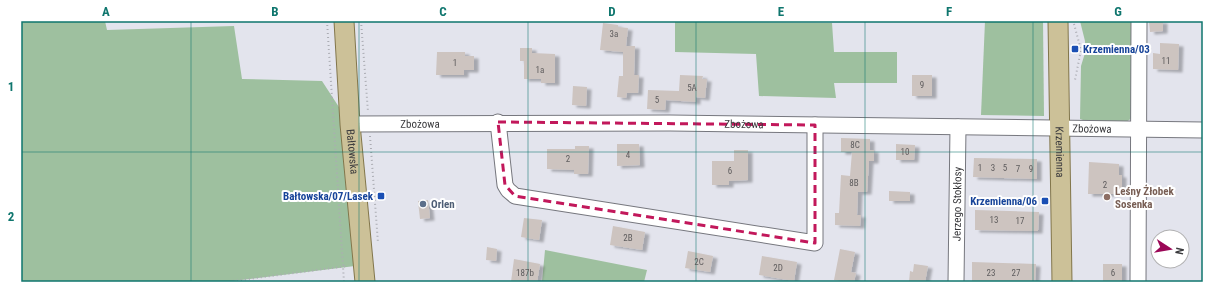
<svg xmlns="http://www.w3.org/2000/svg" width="1224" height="303" viewBox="0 0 1224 303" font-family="'Roboto Condensed',sans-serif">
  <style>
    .green { fill: #9ec09f }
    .building { fill: #cdc4c0; filter: url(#shadow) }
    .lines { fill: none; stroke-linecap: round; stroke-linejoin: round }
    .minor-casing { stroke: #76777e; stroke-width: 17 }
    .major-casing { stroke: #82764b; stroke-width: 21 }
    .path { stroke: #abacb3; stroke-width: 2; stroke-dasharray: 1 3; stroke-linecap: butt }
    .minor { stroke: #fff; stroke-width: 15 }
    .major { stroke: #ccc198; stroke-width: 19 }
    .marked { fill: none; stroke: #c2185b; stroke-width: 3; stroke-dasharray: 8 5; stroke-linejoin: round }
    .grid { fill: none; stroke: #0f766e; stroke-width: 1; stroke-opacity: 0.55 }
    .transit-dot { fill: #1a4fb4; stroke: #fff; stroke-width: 1.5 }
    .education-dot { fill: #8d6e63; stroke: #fff; stroke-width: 1.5 }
    .service-dot { fill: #5c6f8a; stroke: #fff; stroke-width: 1.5 }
    .labels { text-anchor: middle; stroke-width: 4; stroke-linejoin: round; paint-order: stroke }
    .number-label { font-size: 9px; fill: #5e5c5d }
    .transit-label { font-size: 11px; font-weight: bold; fill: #164399; stroke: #fff; text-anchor: end }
    .street-label { font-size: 11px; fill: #39393c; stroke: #fff }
    .education-label { font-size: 11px; font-weight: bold; fill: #785e54; stroke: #fff; text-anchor: start }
    .service-label { font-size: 11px; font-weight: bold; fill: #4e5e75; stroke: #fff; text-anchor: start }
    .neatline { fill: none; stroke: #0f766e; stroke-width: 1.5 }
    .grid-label { font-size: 13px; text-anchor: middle; font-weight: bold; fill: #0f766e }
  </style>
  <defs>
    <filter id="shadow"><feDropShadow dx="4.5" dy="2.5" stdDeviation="1" flood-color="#0004"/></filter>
  </defs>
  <rect width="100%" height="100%" fill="#e3e4ed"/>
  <g class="green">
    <path d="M21,21H105L107,30L234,26L242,79L322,81L350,124L363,265L225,282H21Z"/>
    <path d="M985,21H1043L1044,116L981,115Z"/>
    <path d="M1080,21H1135L1132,118L1120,126L1089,122L1080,119L1081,66L1085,53V41Z"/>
    <path d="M675,22L832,23L834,52H897V83H834L836,98L759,96L756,54L675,52Z"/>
    <path d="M545,250L647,270L644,282H542Z"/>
  </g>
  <g class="building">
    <path d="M1149,21H1163V31L1150,32Z"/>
    <path d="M603,23L618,25V27L628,28L626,46H635L634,75H639L638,93H627L626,98L617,97L619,76H623V52L600,50Z"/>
    <path d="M1160,43L1179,44L1178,70L1153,69V53L1160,54Z"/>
    <path d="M520,48H532V53L555,54V83H541V79H524V61H520Z"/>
    <path d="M437,52H465V56H474V70H464V75H436Z"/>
    <path d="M680,75L703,76L702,79H707L705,98L696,97V102L666,100L665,110L647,109L648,90L679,91Z"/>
    <rect x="912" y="75" width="20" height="21"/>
    <path d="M573,86L587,87L586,106L572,105Z"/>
    <path d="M841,138L870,139V150H874V161H869L867,192H858L857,215H861L860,226L835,225V213H839L841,175L850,176L852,152H841Z"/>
    <path d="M617,144H639L640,165L617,166Z"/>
    <path d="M896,144L915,145L914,160H896Z"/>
    <path d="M575,146H589L588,174H574V170L547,169V149H575Z"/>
    <path d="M734,150H748V180L729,181V185H712V161H734Z"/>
    <path d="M974,158L1037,159V179L973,177Z"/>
    <path d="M1089,162L1119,164V175H1122V192H1116V194H1088Z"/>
    <path d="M889,191L910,192V201H889Z"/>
    <path d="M428,200L430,218L420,219L418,201Z"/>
    <path d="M975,210L1039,212L1038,231L975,230Z"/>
    <path d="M524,218L542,220L539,240L521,237Z"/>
    <path d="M613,226L645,232L642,250L610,245Z"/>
    <path d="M487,247L497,249L496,261L486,260Z"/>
    <path d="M840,249L855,252L851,272L856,273L854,282L834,280Z"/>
    <path d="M688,251L713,256L710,272L685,268Z"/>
    <path d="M762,256L797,262L794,281L759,275Z"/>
    <path d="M514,259L540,264L537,282H511Z"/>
    <path d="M972,262L1036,264L1035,282H972Z"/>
    <path d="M914,264L928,266L925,282H909L910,271L913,272Z"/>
    <rect x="1103" y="264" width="19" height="18"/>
  </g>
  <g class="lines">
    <g class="minor-casing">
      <g id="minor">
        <path d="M498,122L505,185L508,190L515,196L815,243V125"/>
        <path id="s1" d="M350,124L670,123L1203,130"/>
        <path id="s2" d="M956,282L958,127"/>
        <path d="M1138,282L1139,21"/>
      </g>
    </g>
    <g class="major-casing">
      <g id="major">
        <path id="s3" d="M344,21L350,124L365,282"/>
        <path id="s4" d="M1058,21L1062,282"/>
      </g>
    </g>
    <g class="path">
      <path d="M327,21L344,282"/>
      <path d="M361,21L368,112"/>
      <path d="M1074,24L1081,50L1075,80"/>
      <path d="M370,136L378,243"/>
      <path d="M225,282L348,266"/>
    </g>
    <use href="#minor" class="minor"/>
    <use href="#major" class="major"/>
  </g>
  <path class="marked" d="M498,122L815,125V243L515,196L505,185Z"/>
  <path class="grid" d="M191,21V282M359,21V282M528,21V282M696,21V282M865,21V282M1033,21V282M21,152H1203"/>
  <g class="transit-dot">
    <rect x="1071" y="45" width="8" height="8" rx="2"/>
    <rect x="377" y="192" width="8" height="8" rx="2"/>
    <rect x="1041" y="197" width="8" height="8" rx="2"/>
  </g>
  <circle class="education-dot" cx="1107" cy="197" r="4"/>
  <circle class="service-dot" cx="423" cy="204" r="4"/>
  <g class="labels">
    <g class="number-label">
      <text x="614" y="37">3a</text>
      <text x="1166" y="64">11</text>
      <text x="455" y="66">1</text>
      <text x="540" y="73">1a</text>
      <text x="922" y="88">9</text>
      <text x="692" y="91">5A</text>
      <text x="657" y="103">5</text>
      <text x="855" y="148">8C</text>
      <text x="905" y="155">10</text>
      <text x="628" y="158">4</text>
      <text x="568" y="162">2</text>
      <text x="980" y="171">1</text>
      <text x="993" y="171">3</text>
      <text x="1005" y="171">5</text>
      <text x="1018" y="172">7</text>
      <text x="1031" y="172">9</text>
      <text x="730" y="174">6</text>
      <text x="854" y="186">8B</text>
      <text x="1105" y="188">2</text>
      <text x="994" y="223">13</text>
      <text x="1020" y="224">17</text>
      <text x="628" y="241">2B</text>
      <text x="699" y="265">2C</text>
      <text x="778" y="271">2D</text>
      <text x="525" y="276">187b</text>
      <text x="991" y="276">23</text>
      <text x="1016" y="276">27</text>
      <text x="1113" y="276">6</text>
    </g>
    <g class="transit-label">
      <text x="1083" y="53" text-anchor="start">Krzemienna/03</text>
      <text x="373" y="200">Bałtowska/07/Lasek</text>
      <text x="1037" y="205">Krzemienna/06</text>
    </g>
    <g class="street-label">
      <text dy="4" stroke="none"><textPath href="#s1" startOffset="70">Zbożowa</textPath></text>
      <text dy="4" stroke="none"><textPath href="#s1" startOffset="394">Zbożowa</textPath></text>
      <text dy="4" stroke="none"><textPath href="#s1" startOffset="742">Zbożowa</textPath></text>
      <text dy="4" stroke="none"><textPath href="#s4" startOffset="131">Krzemienna</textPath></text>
      <text dy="4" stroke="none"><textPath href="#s3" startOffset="131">Bałtowska</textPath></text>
      <text dy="4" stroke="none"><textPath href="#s2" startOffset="78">Jerzego Stokłosy</textPath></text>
    </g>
    <g class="education-label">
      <text x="1115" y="195">Leśny Żłobek<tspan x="1115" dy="13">Sosenka</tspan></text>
    </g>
    <g class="service-label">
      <text x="431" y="208">Orlen</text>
    </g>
  </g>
  <rect width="1224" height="303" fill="none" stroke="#ffffff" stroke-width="44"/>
  <g transform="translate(1170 249) rotate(102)"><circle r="19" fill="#ffffff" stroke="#b0b0b1"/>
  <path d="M0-3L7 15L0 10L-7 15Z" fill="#9b0757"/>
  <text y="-6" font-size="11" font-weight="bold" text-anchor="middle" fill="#39393c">N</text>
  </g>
  <rect x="22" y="22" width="1180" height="259" class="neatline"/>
  <g class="grid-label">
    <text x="106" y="16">A</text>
    <text x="275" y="16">B</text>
    <text x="443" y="16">C</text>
    <text x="612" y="16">D</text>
    <text x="781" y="16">E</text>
    <text x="949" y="16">F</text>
    <text x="1118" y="16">G</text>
    <text x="11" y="91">1</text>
    <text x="11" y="221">2</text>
  </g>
</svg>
